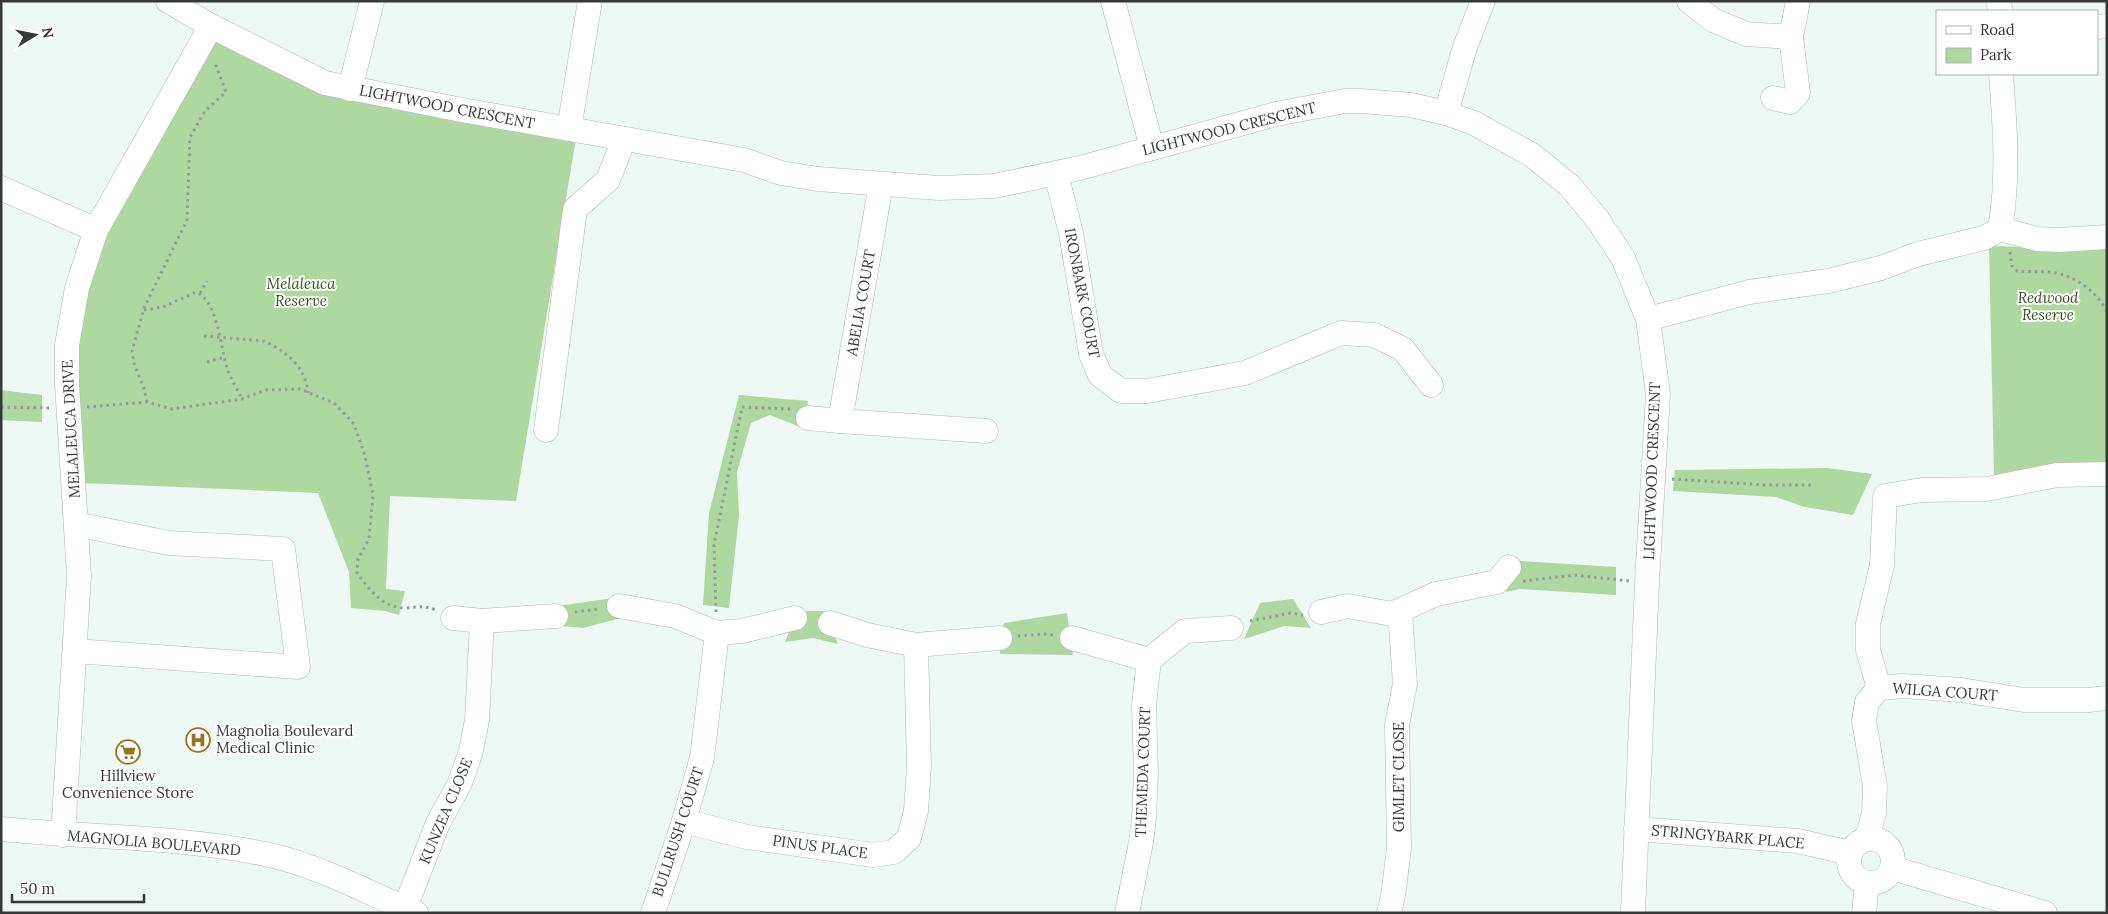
<svg xmlns="http://www.w3.org/2000/svg" width="2108" height="914" viewBox="0 0 2108 914" font-family="Lora,serif">
  <style>
    .green { fill: #aed89f }
    .lines { fill: none; stroke-linecap: round; stroke-linejoin: round }
    .minor-casing { stroke: #b0b9b6; stroke-width: 25 }
    .path { stroke: #949b99; stroke-width: 3; stroke-dasharray: 2.5 4; stroke-linecap: butt }
    .minor { stroke: #fff; stroke-width: 24 }
    .labels { text-anchor: middle; stroke-width: 4; stroke-linejoin: round; paint-order: stroke }
    .street-label { font-size: 15px; fill: #353938; stroke: #fff }
    .park-label { font-size: 15px; font-style: italic; fill: #2d581a; stroke: #fff }
    .poi-label { font-size: 15px; fill: #353938; stroke: #fff; text-anchor: start }
  </style>
  <rect width="100%" height="100%" fill="#eef8f5"/>
  <g class="green">
    <path d="M213,37L321,93L576,138L516,501L390,496L386,589L405,591L399,615L385,611L351,608L349,572L318,493L83,483L78,390V348L86,293L105,235Z"/>
    <path d="M1989,246L2107,249V464H2053L1994,475Z"/>
    <path d="M1,390L42,395V422L1,420Z"/>
    <path d="M739,395L808,401L805,429L770,415L751,423L737,472L739,515L729,608L703,605L709,513Z"/>
    <path d="M1827,468L1872,474L1853,515L1805,507L1776,497L1673,491L1675,470Z"/>
    <path d="M1521,561L1616,567V595L1520,589L1506,592L1510,563Z"/>
    <path d="M620,597L621,618L583,628L561,626L558,606Z"/>
    <path d="M1293,599L1311,628L1284,626L1244,639L1260,603Z"/>
    <path d="M801,611H823L838,644L813,638L785,642L795,618Z"/>
    <path d="M1067,613L1073,655L1000,654V638L1004,623Z"/>
  </g>
  <g class="lines">
    <g class="minor-casing">
      <g id="minor">
        <path d="M168,1L211,26L325,83L462,110L744,160L781,173L818,179L939,188L994,186L1080,168L1276,114L1345,101H1361L1411,105L1446,113L1474,123L1532,155L1570,186L1598,220L1623,258L1648,319L1658,394L1647,582L1633,913"/>
        <path d="M1113,1L1152,148"/>
        <path d="M1689,1L1713,20L1746,34L1791,37"/>
        <path d="M1998,1L2001,11"/>
        <path d="M2097,27L2107,26"/>
        <path d="M350,89L372,1"/>
        <path d="M1773,98L1790,102L1798,93L1791,37L1798,1"/>
        <path d="M1446,113L1465,47L1483,1"/>
        <path d="M569,129L590,1"/>
        <path d="M1056,174L1071,233L1091,354L1100,375L1121,391H1147L1245,373L1341,333L1374,335L1403,349L1431,385"/>
        <path d="M881,184L840,421L986,431"/>
        <path d="M1,188L96,230"/>
        <path d="M2000,229C2009,178 2005,126 2001,74"/>
        <path d="M1648,319L1749,292L1828,281L1881,268L1918,254L1984,238L2000,229L2037,239L2059,240L2107,237"/>
        <path d="M808,418L840,421"/>
        <path d="M546,430L575,209L608,180L624,139"/>
        <path d="M619,606L675,616L717,633L742,631L795,618"/>
        <path d="M1321,612L1348,606L1392,614L1436,594L1497,582L1509,567"/>
        <path d="M453,618L482,621L556,616"/>
        <path d="M830,623L867,635L916,645L1000,638"/>
        <path d="M1072,638L1149,660L1185,631L1231,628"/>
        <path d="M75,651L298,667L283,549L168,543L76,524"/>
        <path d="M1879,688L1868,650V624L1882,565L1885,496L1922,490L1987,489L2057,475L2107,474"/>
        <path d="M684,821L747,837L873,855L894,852L909,838L916,811L919,766L916,645"/>
        <path d="M1,829C92,838 185,836 274,856C323,868 369,893 416,913"/>
        <path d="M1636,829L1798,841L1850,853"/>
        <path d="M63,835L79,576L67,384V345L77,288L96,230L211,26"/>
        <path d="M1867,838L1874,813L1875,786L1864,721L1867,702L1879,688L1903,686L1961,690L2024,700H2088L2107,698"/>
        <circle cx="1871" cy="861" r="22"/>
        <path d="M1892,868L2045,913"/>
        <path d="M405,908L438,823L460,783L471,751L477,720L482,621"/>
        <path d="M653,913L684,821L702,758L717,633"/>
        <path d="M1127,913L1141,842L1144,818L1146,773L1144,705L1149,660"/>
        <path d="M1389,913L1393,896L1399,849L1397,725L1405,684L1400,611"/>
        <path d="M1864,913L1867,883"/>
      </g>
    </g>
    <g class="path">
      <path d="M2010,252L2012,266L2017,271C2030,272 2044,271 2056,273C2077,277 2098,293 2107,312"/>
      <path d="M200,293L207,281"/>
      <path d="M144,310L163,307L196,292C218,301 220,346 227,368C231,379 237,389 242,399"/>
      <path d="M204,336L264,341C286,351 306,367 308,393"/>
      <path d="M207,362L225,357"/>
      <path d="M147,402L144,389L134,363L132,351L144,308L187,220L190,137L205,111L226,92L215,63"/>
      <path d="M1,407L49,408"/>
      <path d="M87,407L147,402L172,409L242,399L266,390L300,389L334,403L354,424L365,456L373,495L369,539L358,559L357,573C370,590 382,608 406,608C419,607 423,605 436,610"/>
      <path d="M1672,479L1766,485H1812"/>
      <path d="M1523,581L1574,575L1629,581"/>
      <path d="M575,612L599,609"/>
      <path d="M716,612L714,545L742,407L790,409"/>
      <path d="M1250,621L1291,613L1303,615"/>
      <path d="M1018,636L1044,634L1054,635"/>
    </g>
    <use href="#minor" class="minor"/>
  </g>
  <defs>
    <g id="hospital-ring" transform="scale(1.25)"><circle r="9.5" fill="#fff" stroke="#99741f" stroke-width="1.5"/><path d="M-5-5h3v3.5h4V-5h3V5h-3V1.5h-4V5h-3Z" fill="#99741f"/></g>
    <g id="supermarket-ring" transform="scale(1.25)"><circle r="9.5" fill="#fff" stroke="#99741f" stroke-width="1.5"/><path d="M-6-5.5h2.5l.6 2H6L4.5 2H-2.5L-4.4-4H-6ZM-1.5 3.2a1.3 1.3 0 1 0 .1 0ZM3 3.2a1.3 1.3 0 1 0 .1 0Z" fill="#99741f"/></g>
  </defs>
  <g fill-rule="evenodd">
    <use href="#hospital-ring" x="198" y="740"/>
    <use href="#supermarket-ring" x="128" y="752"/>
  </g>
  <g class="labels">
    <g class="street-label">
      <text transform="translate(447 107) rotate(11)" y="5">LIGHTWOOD CRESCENT</text>
      <text transform="translate(1229 129) rotate(-14)" y="5">LIGHTWOOD CRESCENT</text>
      <text transform="translate(1082 293) rotate(79)" y="5">IRONBARK COURT</text>
      <text transform="translate(861 303) rotate(-80)" y="5">ABELIA COURT</text>
      <text transform="translate(71 429) rotate(-93)" y="5">MELALEUCA DRIVE</text>
      <text transform="translate(1652 471) rotate(-88)" y="5">LIGHTWOOD CRESCENT</text>
      <text transform="translate(1945 692) rotate(4)" y="5">WILGA COURT</text>
      <text transform="translate(1143 772) rotate(-88)" y="5">THEMEDA COURT</text>
      <text transform="translate(1399 777) rotate(-90)" y="5">GIMLET CLOSE</text>
      <text transform="translate(446 811) rotate(-67)" y="5">KUNZEA CLOSE</text>
      <text transform="translate(678 832) rotate(-72)" y="5">BULLRUSH COURT</text>
      <text transform="translate(1728 837) rotate(5)" y="5">STRINGYBARK PLACE</text>
      <text transform="translate(154 843) rotate(5)" y="5">MAGNOLIA BOULEVARD</text>
      <text transform="translate(820 847) rotate(8)" y="5">PINUS PLACE</text>
    </g>
    <g class="park-label">
      <text x="301" y="289">Melaleuca<tspan x="301" dy="17">Reserve</tspan></text>
      <text x="2048" y="303">Redwood<tspan x="2048" dy="17">Reserve</tspan></text>
    </g>
    <g class="poi-label">
      <text x="216" y="736">Magnolia Boulevard<tspan x="216" dy="17">Medical Clinic</tspan></text>
      <text x="128" y="781" text-anchor="middle">Hillview<tspan x="128" dy="17">Convenience Store</tspan></text>
    </g>
  </g>
  <rect width="2108" height="914" fill="none" stroke="#353938" stroke-width="5"/>
  <rect x="1936" y="10" width="162" height="65" fill="#ffffff" stroke="#aeb0af"/>
  <rect x="1946" y="26" width="25" height="8" fill="#ffffff" stroke="#aeb0af"/>
  <text x="1980" y="35" font-size="15" fill="#353938">Road</text>
  <rect x="1946" y="48" width="25" height="15" fill="#aed89f" stroke="#aeb0af"/>
  <text x="1980" y="60" font-size="15" fill="#353938">Park</text>
  <g transform="translate(35 35) rotate(80)" stroke="#ffffff" stroke-width="4" paint-order="stroke">
  <path d="M0-4L9 19L0 12L-9 19Z" fill="#353938"/>
  <text y="-8" font-size="14" font-weight="bold" text-anchor="middle" fill="#353938">N</text>
  </g>
  <path d="M12 894v8h132v-8" fill="none" stroke="#353938" stroke-width="2.5"/>
  <text x="20" y="894" font-size="15" fill="#353938" stroke="#ffffff" stroke-width="4" paint-order="stroke">50 m</text>
</svg>
